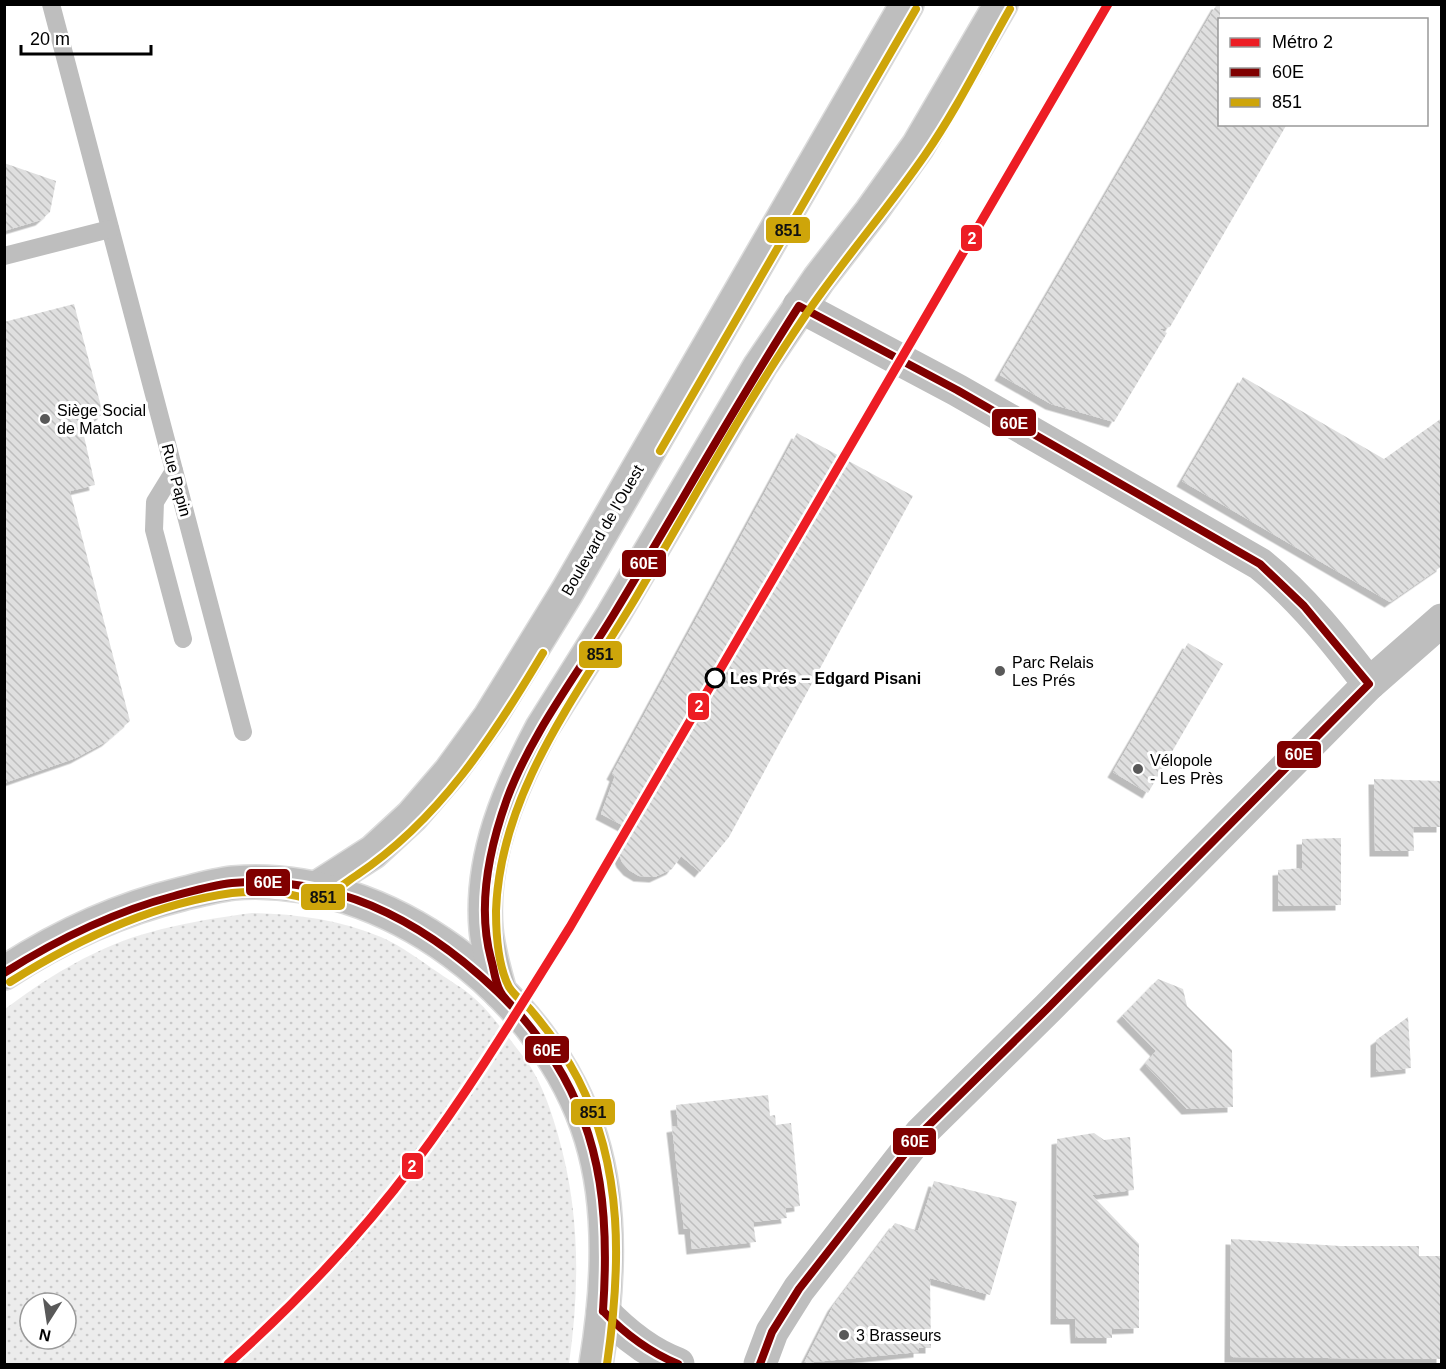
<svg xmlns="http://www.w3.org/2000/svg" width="1446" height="1369" viewBox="0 0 1446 1369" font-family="Arial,sans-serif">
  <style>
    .grass { fill: url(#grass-dots); fill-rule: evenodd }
    .building { fill: url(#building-back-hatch); filter: url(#shadow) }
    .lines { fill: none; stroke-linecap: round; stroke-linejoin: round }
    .primary-casing { stroke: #dbdbdb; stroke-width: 36 }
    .service { stroke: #bebebe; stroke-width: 18 }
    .minor { stroke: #bebebe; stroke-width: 33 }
    .tertiary { stroke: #bebebe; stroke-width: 33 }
    .primary { stroke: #bebebe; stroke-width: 33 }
    .bus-1-casing { stroke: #fff; stroke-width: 12 }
    .bus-2-casing { stroke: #fff; stroke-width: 12 }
    .bus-1 { stroke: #800000; stroke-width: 8 }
    .bus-2 { stroke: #cea50a; stroke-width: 8 }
    .metro-1-casing { stroke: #fff; stroke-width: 14 }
    .metro-1 { stroke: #ed1d24; stroke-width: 9 }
    .poi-dot { fill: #595959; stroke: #fff; stroke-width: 2 }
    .stop-dot { fill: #fff; stroke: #000; stroke-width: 3 }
    .labels { text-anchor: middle; stroke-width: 6; stroke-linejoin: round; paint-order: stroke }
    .poi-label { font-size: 16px; fill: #000; stroke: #fff; text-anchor: start }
    .street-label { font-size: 16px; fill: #000; stroke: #fff }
    .stop-label { font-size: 16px; font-weight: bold; fill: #000; stroke: #fff; text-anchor: start }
    .line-badge { stroke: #fff; stroke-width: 2 }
    .badge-label { font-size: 16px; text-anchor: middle; font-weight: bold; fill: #fff }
    .pale-badge-label { font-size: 16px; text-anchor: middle; font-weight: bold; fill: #111 }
  </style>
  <defs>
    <pattern id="grass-dots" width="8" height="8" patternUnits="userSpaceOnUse" patternTransform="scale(1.5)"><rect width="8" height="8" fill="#ececec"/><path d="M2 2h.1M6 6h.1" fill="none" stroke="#c9c9c9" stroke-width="1.8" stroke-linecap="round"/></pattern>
    <pattern id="building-back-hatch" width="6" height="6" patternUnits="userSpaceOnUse" patternTransform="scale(1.5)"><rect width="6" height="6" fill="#dfdfdf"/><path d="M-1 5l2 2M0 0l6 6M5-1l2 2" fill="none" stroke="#bebebe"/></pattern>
    <filter id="shadow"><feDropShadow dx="-5.5" dy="5.5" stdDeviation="0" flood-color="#0004"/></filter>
  </defs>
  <rect width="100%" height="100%" fill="#fff"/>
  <path class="grass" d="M252,913C297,914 340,920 381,937C402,946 421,961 439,973C450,981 463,988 473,997C487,1009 498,1024 509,1038C515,1046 522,1055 528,1063C542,1084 551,1110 558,1135C580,1211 580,1286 569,1364H5V1009C33,988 63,968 95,953C143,929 200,920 252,913ZM30,1303H66V1339H30Z"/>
  <g class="building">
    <path d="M1217,4H1220V124H1287L1170,327L1159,329L1167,333L1114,422L1051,404L1000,375Z"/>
    <path d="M4,163L56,181L50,212L41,220L4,231Z"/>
    <path d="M74,304L103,414L82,427L95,485L70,491L130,721L107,741L76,758L4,783V322Z"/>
    <path d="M1243,377L1384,459L1442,418V566L1390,602L1182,481Z"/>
    <path d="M797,433L913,496L729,837L700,872L681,856L672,869L655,877L639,876L629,870L622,862L615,844L624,826L601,814L615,776L612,774Z"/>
    <path d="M1188,643L1223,664L1148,793L1113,772Z"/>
    <path d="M1374,779L1442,781V827H1413L1414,851H1375Z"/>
    <path d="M1341,838V905L1278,906V870L1302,868V839Z"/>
    <path d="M1158,979L1183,989L1187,1006L1232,1050L1233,1107L1187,1109L1145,1064L1156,1051L1122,1016Z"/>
    <path d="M1408,1017L1411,1068L1376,1072V1040Z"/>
    <path d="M768,1095L770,1116L775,1115L776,1125L791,1123L800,1206L785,1208L787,1218L753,1222L756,1242L692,1249L690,1229H684L672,1127L678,1126L676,1105Z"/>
    <path d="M1094,1133L1104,1140L1130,1137L1134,1190L1092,1195L1139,1244V1328L1112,1329V1338H1076L1075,1319H1056L1057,1139Z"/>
    <path d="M934,1181L1017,1202L990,1295L930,1278L931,1348H919V1352L804,1363L833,1306L895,1223L918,1231Z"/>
    <path d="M1231,1239L1340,1246H1419V1256H1442V1359L1230,1357Z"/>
  </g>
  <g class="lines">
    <g class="primary-casing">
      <g id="primary">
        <path d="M317,888L373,852L412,816L450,772L490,717L567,592L907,4"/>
        <path d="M4,973C60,936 116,910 182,894C198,890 216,885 233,883C386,870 547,994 591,1138C613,1209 608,1292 596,1364"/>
        <path d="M500,992C494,971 488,950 486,929C480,857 509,790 542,728L613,615L760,366L819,279L871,212L918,146L1001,4"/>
      </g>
    </g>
    <g class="service">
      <path d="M51,4L243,732"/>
      <path d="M4,256L110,229"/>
      <path d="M174,471L155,502L154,530L183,639"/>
    </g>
    <g class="minor">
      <path d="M799,306L957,390L1260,564C1302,598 1336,641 1369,684"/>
      <path d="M760,1364L772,1332L799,1289L921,1133L1048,1008L1369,684L1442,620"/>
    </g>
    <path class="tertiary" d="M603,1311C624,1333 648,1353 678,1364"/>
    <use href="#primary" class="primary"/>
    <g class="bus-1-casing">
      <g id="bus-1">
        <path d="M4,973C58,939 113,912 174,896C193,891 213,885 232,883C346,874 438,930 514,1008"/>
        <path d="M603,1311C609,1222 604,1140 555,1062C545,1046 534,1031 522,1017C515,1008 505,1001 500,991C495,982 494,969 491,959C477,907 489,849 507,799C532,732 577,675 614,614C676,512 734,407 799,306L957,390L1260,564L1304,606L1369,684L1048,1008L921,1133L799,1289L772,1332L760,1364"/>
        <path d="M603,1311C625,1334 649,1352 678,1364"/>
      </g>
    </g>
    <g class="bus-2-casing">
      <g id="bus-2">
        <path d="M660,451L916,9"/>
        <path d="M10,982C78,939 152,904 232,893C250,891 269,892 287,894C299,896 311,901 323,897C335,892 346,882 357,875C439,820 493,737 543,653"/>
        <path d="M607,1364C621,1268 624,1168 578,1079C565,1054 548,1030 530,1009C523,1002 514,995 509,987C498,966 496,934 496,911C500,793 576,697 635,599C691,504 743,407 805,316C843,260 887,210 925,155C957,109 982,58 1010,9"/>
      </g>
    </g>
    <use href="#bus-1" class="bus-1"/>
    <use href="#bus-2" class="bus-2"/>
    <g class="metro-1-casing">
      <path id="metro-1" d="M228,1364C296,1303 360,1236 414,1164C471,1088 520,1007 570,927L1108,4"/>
    </g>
    <use href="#metro-1" class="metro-1"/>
  </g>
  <g class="poi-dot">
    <circle cx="45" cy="419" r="6"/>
    <circle cx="1000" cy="671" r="6"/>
    <circle cx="1138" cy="769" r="6"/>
    <circle cx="844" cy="1335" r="6"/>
  </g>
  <circle class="stop-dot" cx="715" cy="678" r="9"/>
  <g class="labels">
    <g class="poi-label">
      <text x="57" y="416">Siège Social<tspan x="57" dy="18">de Match</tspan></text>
      <text x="1012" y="668">Parc Relais<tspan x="1012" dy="18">Les Prés</tspan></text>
      <text x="1150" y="766">Vélopole<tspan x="1150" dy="18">- Les Près</tspan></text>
      <text x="856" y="1341">3 Brasseurs</text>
    </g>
    <g class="street-label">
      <text transform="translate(177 480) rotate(75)" y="6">Rue Papin</text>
      <text transform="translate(602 530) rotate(-60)" y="6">Boulevard de l'Ouest</text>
    </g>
    <g class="stop-label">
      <text x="730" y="684">Les Prés – Edgard Pisani</text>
    </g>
  </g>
  <g class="line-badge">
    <rect x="765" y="216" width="46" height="28" rx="6" fill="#cea50a"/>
    <rect x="960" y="224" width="23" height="28" rx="6" fill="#ed1d24"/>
    <rect x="991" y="408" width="46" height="29" rx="6" fill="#800000"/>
    <rect x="621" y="549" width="46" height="29" rx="6" fill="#800000"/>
    <rect x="578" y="640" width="45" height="29" rx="6" fill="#cea50a"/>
    <rect x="687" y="692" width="23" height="29" rx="6" fill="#ed1d24"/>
    <rect x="1276" y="740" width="46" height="29" rx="6" fill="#800000"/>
    <rect x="245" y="868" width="46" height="29" rx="6" fill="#800000"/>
    <rect x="300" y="883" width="46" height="28" rx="6" fill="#cea50a"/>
    <rect x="524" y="1035" width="46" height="29" rx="6" fill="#800000"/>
    <rect x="570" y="1098" width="46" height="28" rx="6" fill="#cea50a"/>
    <rect x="892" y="1127" width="45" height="29" rx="6" fill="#800000"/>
    <rect x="401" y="1152" width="23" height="28" rx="6" fill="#ed1d24"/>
  </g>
  <g class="badge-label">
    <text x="972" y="244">2</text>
    <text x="1014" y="429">60E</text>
    <text x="644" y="569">60E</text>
    <text x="699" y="712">2</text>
    <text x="1299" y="760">60E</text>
    <text x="268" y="888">60E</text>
    <text x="547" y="1056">60E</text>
    <text x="915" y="1147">60E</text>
    <text x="412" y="1172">2</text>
  </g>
  <g class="pale-badge-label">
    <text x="788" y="236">851</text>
    <text x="600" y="660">851</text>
    <text x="323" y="903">851</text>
    <text x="593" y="1118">851</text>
  </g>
  <rect width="1446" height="1369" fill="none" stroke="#000000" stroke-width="12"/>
  <rect x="1218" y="18" width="210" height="108" fill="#ffffff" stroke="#999999" stroke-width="1.5"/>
  <rect x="1230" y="38" width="30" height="9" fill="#ed1d24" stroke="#999999" stroke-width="1.5"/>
  <text x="1272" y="48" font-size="18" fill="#000000">Métro 2</text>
  <rect x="1230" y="68" width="30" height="9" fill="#800000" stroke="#999999" stroke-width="1.5"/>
  <text x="1272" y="78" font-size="18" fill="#000000">60E</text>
  <rect x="1230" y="98" width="30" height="9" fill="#cea50a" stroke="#999999" stroke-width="1.5"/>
  <text x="1272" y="108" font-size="18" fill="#000000">851</text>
  <g transform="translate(48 1321) rotate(192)"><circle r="28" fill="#ffffff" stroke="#999999" stroke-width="1.5"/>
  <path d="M0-4.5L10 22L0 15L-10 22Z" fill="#595959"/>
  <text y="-9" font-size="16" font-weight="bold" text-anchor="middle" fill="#000000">N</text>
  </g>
  <path d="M21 45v9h130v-9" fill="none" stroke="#000000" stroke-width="3"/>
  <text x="30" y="45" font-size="18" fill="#000000" stroke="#ffffff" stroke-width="4.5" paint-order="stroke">20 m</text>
</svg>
